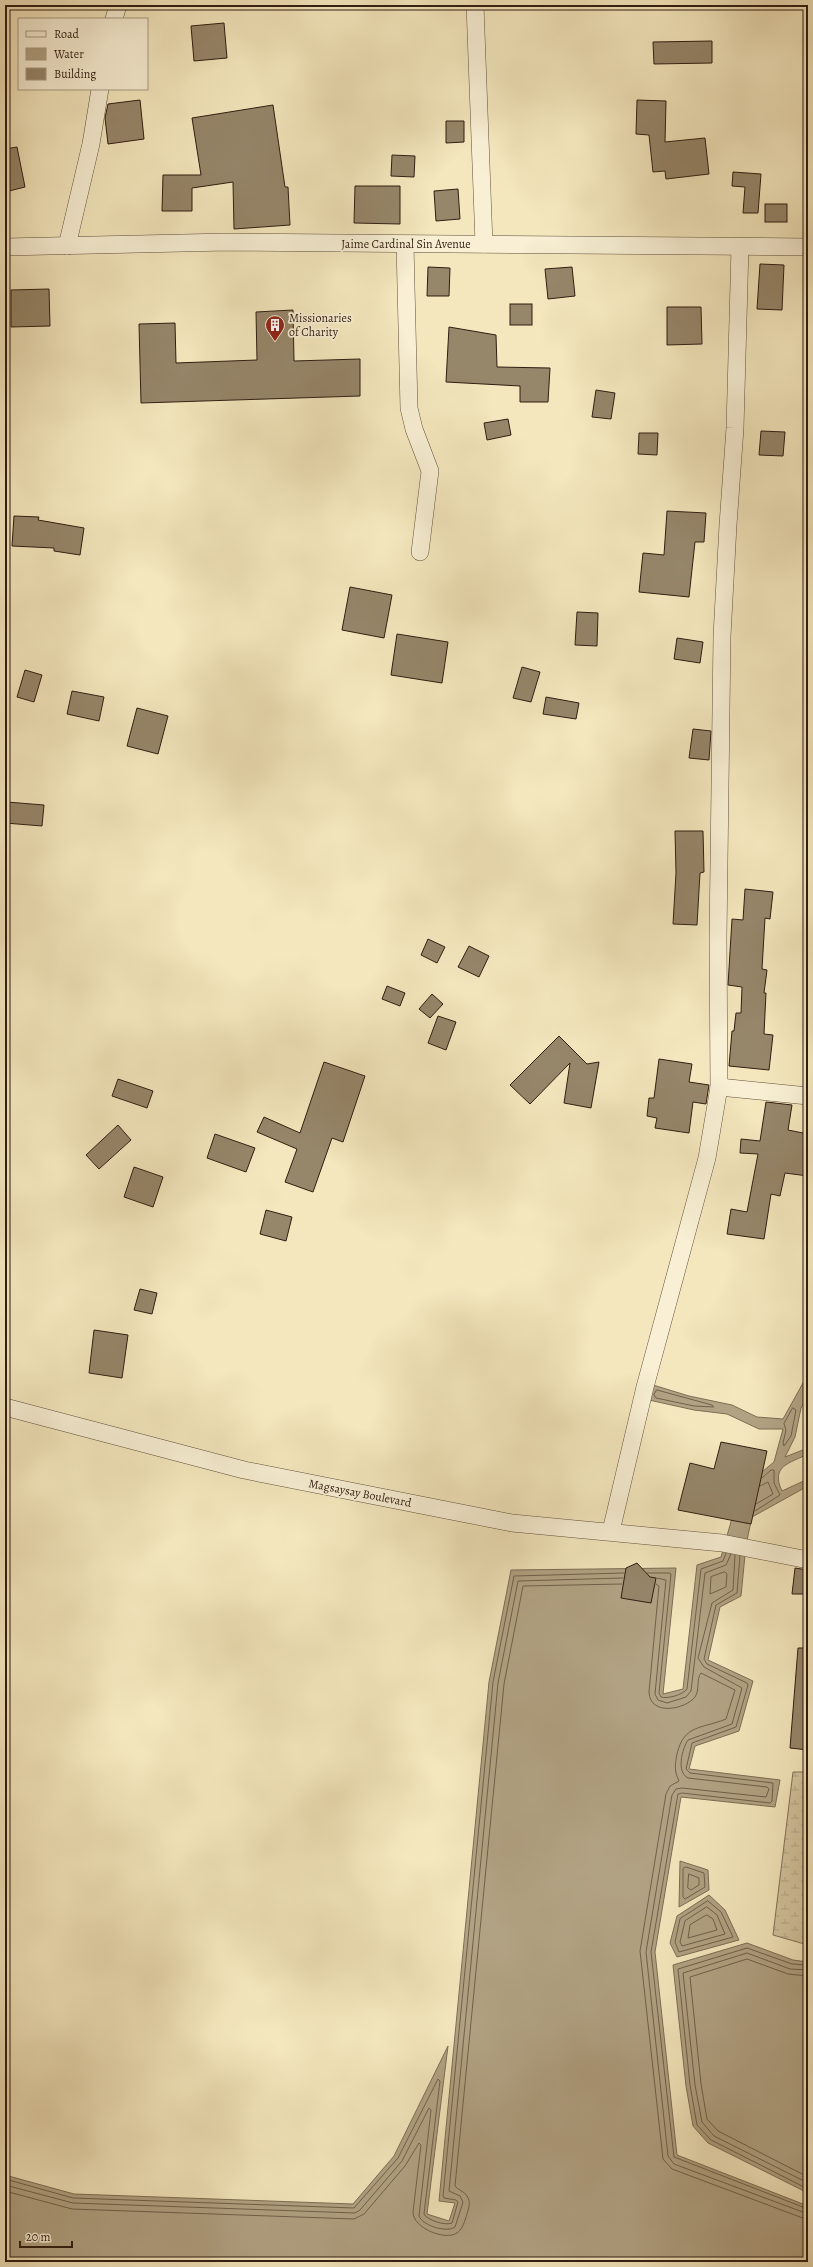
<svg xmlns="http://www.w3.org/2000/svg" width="813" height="2267" viewBox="0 0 813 2267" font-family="Alegreya,serif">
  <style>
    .wetland { fill: url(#wetland-marsh); stroke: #827158 }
    .water { fill: #b1a283; stroke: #7d6d55 }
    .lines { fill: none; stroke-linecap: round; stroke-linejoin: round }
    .shore { stroke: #70604a; stroke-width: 1 }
    .building { fill: #96866a; stroke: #301d11 }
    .minor-casing { stroke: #61503c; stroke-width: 18 }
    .minor { stroke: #f8efd4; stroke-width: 17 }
    .labels { text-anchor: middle; stroke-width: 3.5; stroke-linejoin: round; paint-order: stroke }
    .street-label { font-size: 12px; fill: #301d11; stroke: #f8efd4 }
    .poi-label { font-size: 12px; fill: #301d11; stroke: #f8efd4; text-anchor: start }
  </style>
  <defs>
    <pattern id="wetland-marsh" width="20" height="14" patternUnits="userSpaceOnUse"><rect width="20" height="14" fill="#d3c5a0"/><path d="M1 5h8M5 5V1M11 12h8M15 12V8" fill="none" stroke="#b5a989"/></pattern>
  </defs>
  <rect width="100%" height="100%" fill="#f4e7bd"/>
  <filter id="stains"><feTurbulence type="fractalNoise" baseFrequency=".005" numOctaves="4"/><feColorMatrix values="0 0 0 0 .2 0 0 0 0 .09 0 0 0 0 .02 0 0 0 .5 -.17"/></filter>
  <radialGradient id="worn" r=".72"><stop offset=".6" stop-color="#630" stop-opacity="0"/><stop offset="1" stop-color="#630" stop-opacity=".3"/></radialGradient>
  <path class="wetland" d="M793,1772H808V1945L773,1935Z"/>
  <g class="water">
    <path d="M808,1374V1397L801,1408L795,1437L785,1457L808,1448V1454C790,1463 770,1466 782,1491L808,1479V1486L752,1517L746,1545L741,1596L720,1607L708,1660L753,1681L739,1731L695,1746L689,1769L780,1780L775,1807L681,1797L655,1952L677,2155L808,2206V2262H5V2175L74,2194L353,2204L394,2156L448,2046L427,2214L449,2221L455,2203L439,2201L489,1682L511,1570L676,1568L663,1694L683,1689L697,1565L721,1557L740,1490L774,1462L783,1429H759L727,1414L694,1410L649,1400L653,1385L689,1396L732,1405L757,1417L783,1419Z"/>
    <path d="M680,1861L708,1870L709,1890L679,1907Z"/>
    <path d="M709,1895L725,1910L739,1940L677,1957L670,1943L677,1916Z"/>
    <path d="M747,1943L793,1960L808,1962V2193L708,2143L693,2126L686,2086L673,1965Z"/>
  </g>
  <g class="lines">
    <g class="shore">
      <path d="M657,1390L712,1405L714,1407L694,1406L656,1398L654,1395Z"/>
      <path d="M793,1408L796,1410L791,1436L784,1446L783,1443L786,1430L784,1424Z"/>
      <path d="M756,1504L773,1494L768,1482L760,1486"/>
      <path d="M755,1511L780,1495L774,1483V1470H771L762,1478"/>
      <path d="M735,1555L733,1590L712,1603L698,1658L704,1667L742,1688L732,1724L688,1740C682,1749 676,1772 688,1778L767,1787L769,1789L766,1797L682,1788L676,1789L672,1795L646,1952L668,2156L674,2164L808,2214"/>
      <path d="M740,1556L737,1593L716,1605L704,1659L707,1664L747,1683L748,1685L736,1727L692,1743L686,1769L690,1773L773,1783L772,1801L770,1803L682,1793L678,1794L651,1952L674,2157L808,2209"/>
      <path d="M725,1572L727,1574L726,1587L710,1594L711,1577Z"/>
      <path d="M647,1573H669L671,1574L659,1693L661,1697C667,1699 683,1695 687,1689L701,1569L723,1561L726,1553"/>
      <path d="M657,1578L666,1580L655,1694L658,1700L667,1703L686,1697L691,1691L705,1573L726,1565L731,1554"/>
      <path d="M656,1584L659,1586L649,1692C650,1717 686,1709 695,1697C700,1690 696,1679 701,1673L735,1690L726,1719C702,1729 684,1724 677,1754C675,1765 674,1771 679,1781L670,1786L666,1794L640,1951L663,2159L672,2169L808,2220"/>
      <path d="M686,1867L704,1873L705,1887L685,1899L683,1897V1869Z"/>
      <path d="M689,1874L699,1878V1885L691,1890L688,1888Z"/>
      <path d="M708,1901L721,1912L733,1937L679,1952L675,1942L680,1919Z"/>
      <path d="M707,1907L717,1915L725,1934L682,1946L680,1942L685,1921Z"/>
      <path d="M707,1915L713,1919L717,1930L688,1938L690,1925Z"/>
      <path d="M808,1965L792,1964L747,1948L678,1969L690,2085L697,2125L711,2140L808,2189"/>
      <path d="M808,1970L790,1969L747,1953L683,1973L695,2085L702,2122L714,2136L808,2183"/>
      <path d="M808,1976L788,1974L747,1959L690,1977L701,2084L707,2119L718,2131L808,2177"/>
      <path d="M5,2179L73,2198L354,2208L398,2158L438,2079L440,2081L424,2214C427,2220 445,2226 452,2223L458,2202L456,2200L444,2198L443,2196L493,1682L514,1576L624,1573"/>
      <path d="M5,2185L73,2203L355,2213L360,2210L402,2161L429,2108L431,2110L419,2216C423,2226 447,2233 455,2227L463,2202L460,2196L449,2191L498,1683L518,1581L623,1578"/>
      <path d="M5,2191L72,2209L354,2219L364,2214L405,2166L419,2143L421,2145L413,2212C413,2228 445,2241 457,2233C463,2229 465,2220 467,2214C469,2207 471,2202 467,2196C464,2191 458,2190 455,2186L504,1684L523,1586L622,1584"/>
    </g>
  </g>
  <g class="building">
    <path d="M224,23L227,58L194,61L191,26Z"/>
    <path d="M712,41V63L654,64L653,42Z"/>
    <path d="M140,100L144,139L108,144L105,118L108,104Z"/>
    <path d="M637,100L666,101L665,142L705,138L709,174L666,179L665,171L653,172L649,135L636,134Z"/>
    <path d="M273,105L285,187H288L290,225L234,229L233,182L192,188V211H162L163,175H201L192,118Z"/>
    <path d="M446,121H464V142L446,143Z"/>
    <path d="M17,147L25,187L5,192V149Z"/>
    <path d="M392,155L415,156L414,177L391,176Z"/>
    <path d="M733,172L761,174L758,213H743L745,187L732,186Z"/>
    <path d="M355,186H400V224L354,223Z"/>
    <path d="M458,189L460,219L436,221L434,191Z"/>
    <rect x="765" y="204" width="22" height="18"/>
    <path d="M760,264L784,265L782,310L757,309Z"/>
    <path d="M428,267L450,268L449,296H427Z"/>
    <path d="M572,267L575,296L548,299L545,269Z"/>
    <path d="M49,289L50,326L11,327V290Z"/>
    <rect x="510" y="304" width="22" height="21"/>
    <path d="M667,307H701L702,344L667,345Z"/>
    <path d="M293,310L294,361L360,359V396L141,403L139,324L175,323L176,363L257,360L256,312Z"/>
    <path d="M449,327L496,335L497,367L550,368L548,402H520V386L446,382Z"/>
    <path d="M596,390L615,393L611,419L592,417Z"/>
    <path d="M508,419L511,435L487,440L484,423Z"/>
    <path d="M761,431L785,432L783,456L759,455Z"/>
    <path d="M639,433H658L657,455L638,454Z"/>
    <path d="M667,511L706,513L704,542H695L689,597L639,592L643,553L664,555Z"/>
    <path d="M14,516L39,517L38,520L84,528L80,555L54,551V548L12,546Z"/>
    <path d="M350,587L392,595L384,638L342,630Z"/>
    <path d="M577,612L598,613L597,646L575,645Z"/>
    <path d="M397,634L448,642L442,683L391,675Z"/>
    <path d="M677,638L703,642L700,663L674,659Z"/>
    <path d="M522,667L540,672L531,702L513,698Z"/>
    <path d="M25,670L42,675L34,702L17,697Z"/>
    <path d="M72,691L104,697L99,721L67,714Z"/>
    <path d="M546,697L579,703L576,719L543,714Z"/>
    <path d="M137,708L168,716L158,754L127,746Z"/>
    <path d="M693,729L711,731L709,760L689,758Z"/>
    <path d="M7,802L44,805L42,826L5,823Z"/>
    <path d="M675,831H703L704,872L700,873L697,925L673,924L676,873Z"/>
    <path d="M745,889L773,892L770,919L765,918L762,969L767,970L764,993H766L764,1034L773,1035L769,1070L729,1066L732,1031H734L736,1013H741L742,987L728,985L732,919L743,920Z"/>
    <path d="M428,939L445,947L437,963L421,955Z"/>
    <path d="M469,946L489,956L479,977L458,967Z"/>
    <path d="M387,986L405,993L400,1006L382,999Z"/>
    <path d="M432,994L443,1004L430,1018L419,1009Z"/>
    <path d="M438,1016L456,1022L446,1050L428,1043Z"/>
    <path d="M559,1036L587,1064L599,1062L591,1108L564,1103L570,1063L530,1104L510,1085Z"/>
    <path d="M659,1059L692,1064L689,1082L709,1085L706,1104L693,1102L689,1133L655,1128L657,1118L647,1116L649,1098H654Z"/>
    <path d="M324,1062L365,1076L343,1142L332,1138L313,1192L285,1182L297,1149L257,1132L264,1117L300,1133Z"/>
    <path d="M118,1079L153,1091L147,1108L112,1096Z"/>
    <path d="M766,1102L792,1105L788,1130L808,1134V1176L785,1173L780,1196L771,1194L764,1239L727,1234L731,1209L747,1212L758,1154L740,1153L741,1139L760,1141Z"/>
    <path d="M118,1125L131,1140L99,1169L86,1155Z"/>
    <path d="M215,1134L255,1148L246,1172L207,1158Z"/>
    <path d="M134,1167L163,1177L153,1207L124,1197Z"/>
    <path d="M266,1210L292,1217L286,1241L260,1234Z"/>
    <path d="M140,1289L157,1293L152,1314L134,1310Z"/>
    <path d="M94,1330L128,1335L122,1378L89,1373Z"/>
    <path d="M721,1442L767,1451L751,1524L678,1510L690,1463L714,1469Z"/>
    <path d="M637,1563L650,1577L656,1578L651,1603L621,1598L626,1568Z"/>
    <path d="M795,1568L808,1570V1594H792Z"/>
    <path d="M798,1648H808V1750L790,1748Z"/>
  </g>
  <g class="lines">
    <g class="minor-casing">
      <g id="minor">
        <path d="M475,5L484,244"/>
        <path d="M114,19L118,5"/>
        <path d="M405,245L409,408L414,429L430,471L420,552"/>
        <path d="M67,246L91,144L100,89"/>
        <path d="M5,247L227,242L808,247"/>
        <path d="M719,1087L808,1096"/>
        <path d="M5,1407L244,1470L512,1523L722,1543L808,1560"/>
        <path d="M611,1531L645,1387L707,1158L719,1087L718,937L722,636L728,525L735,428L740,247"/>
      </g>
    </g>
    <use href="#minor" class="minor"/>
  </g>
  <defs>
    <g id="building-pin" transform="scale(1)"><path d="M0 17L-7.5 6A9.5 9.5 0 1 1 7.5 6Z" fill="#8f2418" stroke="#f8efd4"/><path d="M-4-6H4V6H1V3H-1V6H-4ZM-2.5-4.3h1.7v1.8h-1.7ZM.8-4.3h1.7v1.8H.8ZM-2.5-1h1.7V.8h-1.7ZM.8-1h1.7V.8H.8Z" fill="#fff"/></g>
  </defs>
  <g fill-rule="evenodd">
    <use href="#building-pin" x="275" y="325"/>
  </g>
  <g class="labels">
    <g class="street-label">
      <text x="406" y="248">Jaime Cardinal Sin Avenue</text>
      <text transform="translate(360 1493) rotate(11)" y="4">Magsaysay Boulevard</text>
    </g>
    <g class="poi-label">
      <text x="289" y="322">Missionaries<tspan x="289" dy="14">of Charity</tspan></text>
    </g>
  </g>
  <rect width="813" height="2267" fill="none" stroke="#f4e7bd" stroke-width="20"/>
  <rect x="6" y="6" width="801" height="2255" fill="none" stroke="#301d11" stroke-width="2"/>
  <rect x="10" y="10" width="793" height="2247" fill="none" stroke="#301d11"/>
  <rect x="18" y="18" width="130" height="72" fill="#f8efd4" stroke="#a89b86"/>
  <rect x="26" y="31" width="20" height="6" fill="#f8efd4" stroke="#a89b86"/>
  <text x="54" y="38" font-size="12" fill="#301d11">Road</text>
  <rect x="26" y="48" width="20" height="12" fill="#b1a283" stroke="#a89b86"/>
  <text x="54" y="58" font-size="12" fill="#301d11">Water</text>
  <rect x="26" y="68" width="20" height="12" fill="#96866a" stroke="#a89b86"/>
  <text x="54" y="78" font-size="12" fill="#301d11">Building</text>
  <path d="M20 2241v6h52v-6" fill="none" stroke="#301d11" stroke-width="2"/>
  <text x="26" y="2241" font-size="12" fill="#301d11" stroke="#f8efd4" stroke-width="3" paint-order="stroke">20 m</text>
  <rect width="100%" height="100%" filter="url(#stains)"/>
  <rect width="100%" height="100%" fill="url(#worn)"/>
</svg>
